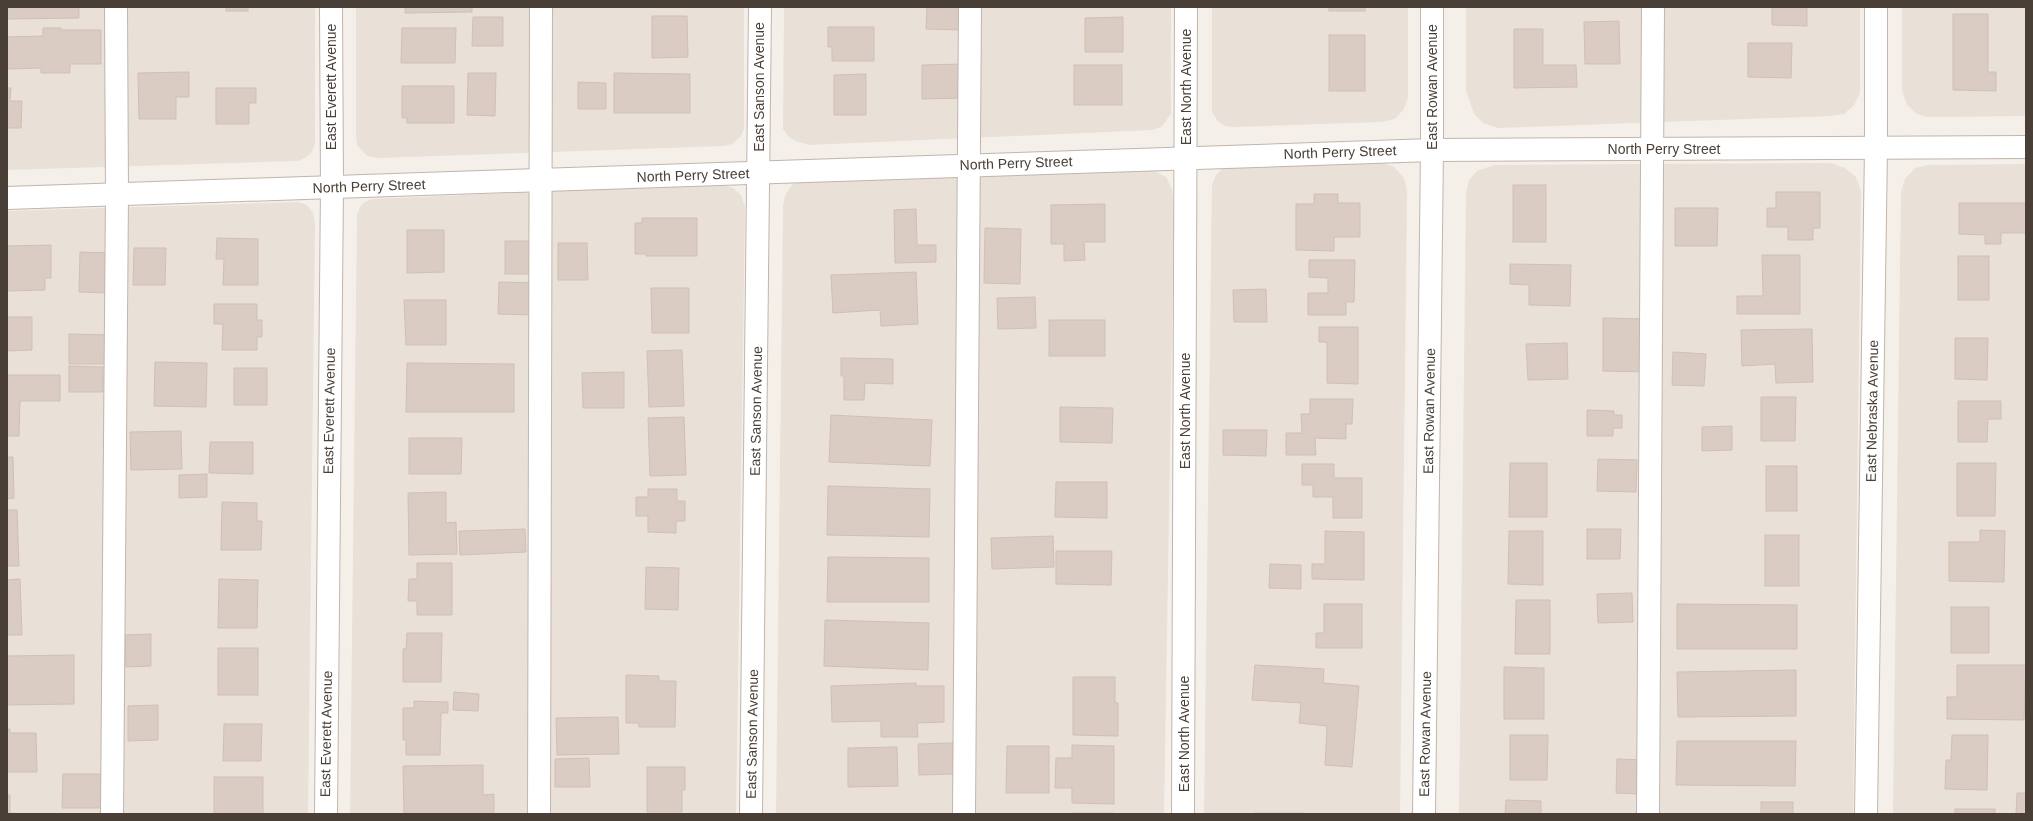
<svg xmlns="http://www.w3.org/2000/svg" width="2033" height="821" viewBox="0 0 2033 821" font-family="Helvetica,sans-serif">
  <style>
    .residential { fill: #e9e0d8 }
    .building { fill: #daccc2; stroke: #d2bfb2 }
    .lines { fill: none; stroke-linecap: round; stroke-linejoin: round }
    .minor-casing { stroke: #c1b5ac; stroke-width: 24 }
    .minor { stroke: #fff; stroke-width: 22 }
    .labels { text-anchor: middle; stroke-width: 3; stroke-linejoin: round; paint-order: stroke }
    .street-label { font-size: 14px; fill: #493f37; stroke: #fff }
  </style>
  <rect width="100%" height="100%" fill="#f5efea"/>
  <g class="residential">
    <path d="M7,7H315V143L312,152L305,158L298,161L7,170Z"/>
    <path d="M356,7H744V129L740,137L732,144L724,146L378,158L367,156L357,145L356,135Z"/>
    <path d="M784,7H1171V114L1161,127L1152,130L809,145L796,141L789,137L783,129Z"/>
    <path d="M1212,7H1408V97L1404,109L1395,119L1381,122L1233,127L1225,126L1217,120L1212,112Z"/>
    <path d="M1466,7H1860V93L1854,105L1844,114L1830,116L1498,128L1483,123L1474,114L1466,91Z"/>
    <path d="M1902,7H2026V116L1928,117L1917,114L1907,105L1902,91Z"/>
    <path d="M1383,163L1394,167L1404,178L1407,191L1400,814H1204L1212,185L1216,175L1222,169L1230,165Z"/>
    <path d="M1831,163L1845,168L1856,177L1861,191L1853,814H1459L1466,193L1469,180L1477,171L1494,165Z"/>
    <path d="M2026,164V814H1893L1901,192L1905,179L1915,168L1929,165Z"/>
    <path d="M1153,170L1166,177L1172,189L1174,209L1164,814H776L783,206L785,196L789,189L793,184L800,182Z"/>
    <path d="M720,184L733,188L741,195L745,207L736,814H350L357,215L360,207L365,202L373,199Z"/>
    <path d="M298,202L307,205L313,213L315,224L308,814H7V211Z"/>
  </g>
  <g class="building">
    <path d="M7,7H79V18L7,19Z"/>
    <rect x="226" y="7" width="22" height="4"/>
    <path d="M405,7H472V12L405,13Z"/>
    <path d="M927,7H960V30L926,29Z"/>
    <rect x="1329" y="7" width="36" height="4"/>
    <path d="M1772,7H1807V26L1772,25Z"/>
    <path d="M1953,14H1988V72H1996V91L1953,90Z"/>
    <path d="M652,16H687L688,57L652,58Z"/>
    <path d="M473,17H503V46H472Z"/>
    <path d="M1123,17V52H1085V18Z"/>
    <path d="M1619,21L1620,64H1585L1584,22Z"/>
    <path d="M828,27H874V61H832V47H828Z"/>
    <path d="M43,28H61V30H101V64H70V73H41V68L7,69V37L43,36Z"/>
    <path d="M402,28H456L455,63H401Z"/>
    <path d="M1514,29H1543V65H1576L1577,87L1514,88Z"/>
    <rect x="1329" y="35" width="36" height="56"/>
    <path d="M1748,43H1792L1791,78L1748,77Z"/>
    <path d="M964,64L965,98L922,99V65Z"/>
    <rect x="1074" y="65" width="48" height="40"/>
    <path d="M189,72V97H176V119H139L138,73Z"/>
    <path d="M468,73H496L495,116L467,115Z"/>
    <path d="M614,73L690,74V113H614Z"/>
    <path d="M866,74V115H834V75Z"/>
    <path d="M578,82L606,83V109H578Z"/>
    <path d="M402,86H454V123H407V118H402Z"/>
    <path d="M7,88H11L10,101H22L21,128H7Z"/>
    <path d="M216,88H256V103H249V124H216Z"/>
    <rect x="1513" y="185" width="33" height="57"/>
    <path d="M1776,192H1820V228H1813V240H1788V227H1767V208H1776Z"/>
    <path d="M1314,194H1338V203H1360V237H1334V251L1296,250V204H1314Z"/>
    <path d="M1959,203H2026V233H2001V244H1985V235L1959,234Z"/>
    <path d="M1105,204V242H1084L1085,260L1064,261V244H1051V205Z"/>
    <path d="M1675,208H1718L1717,246H1675Z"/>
    <path d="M916,209L917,245H936V262L895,263L894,210Z"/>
    <path d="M642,218H697V256H646V254H635V223H642Z"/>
    <path d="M985,228L1021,229L1020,284L984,283Z"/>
    <path d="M407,230H444V272L407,273Z"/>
    <path d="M217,238L258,239V285H223L224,259H216Z"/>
    <rect x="505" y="241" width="29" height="33"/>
    <path d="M558,243H587L588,280H558Z"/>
    <path d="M51,245V278H45V290L7,291V246Z"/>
    <path d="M134,248H166L165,285H133Z"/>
    <path d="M80,252L111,253L110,293L79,292Z"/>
    <path d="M1762,255H1800V314H1737V296H1763Z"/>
    <rect x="1958" y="256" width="31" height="44"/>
    <path d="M1309,260H1355L1354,302H1346V315H1308V293H1328V278L1309,277Z"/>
    <path d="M1510,264L1571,265L1570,306L1529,305V285L1510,284Z"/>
    <path d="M916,272L918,324L881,326L880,310L833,313L831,275Z"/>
    <path d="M499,282L536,283L535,315L498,314Z"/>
    <path d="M651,288H689V333H652Z"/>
    <path d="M1266,289L1267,322H1234L1233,290Z"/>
    <path d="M1035,297L1036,328L998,329L997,298Z"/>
    <path d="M404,300H446V345H406Z"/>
    <path d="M214,304H257V320H262V337H257V350H222L223,324H214Z"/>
    <path d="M7,317H32V350L7,351Z"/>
    <path d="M1603,318L1647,319V372L1603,371Z"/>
    <rect x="1049" y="320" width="56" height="36"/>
    <path d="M1319,327H1358V384L1327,383V342H1319Z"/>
    <path d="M1812,329L1813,382L1776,383L1775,364L1742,366L1741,330Z"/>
    <path d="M69,334L111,335L110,364H69Z"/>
    <path d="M1955,338H1988L1987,380L1955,379Z"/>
    <path d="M1567,343L1568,379L1528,380L1526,344Z"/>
    <path d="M682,350L684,406L649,407L647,351Z"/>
    <path d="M1673,352L1706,354L1704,386L1672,385Z"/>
    <path d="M841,358L893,359V384L865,383L864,400H844V376H841Z"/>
    <path d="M155,362L207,363L206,407L154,406Z"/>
    <path d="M407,363L514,364V412H406Z"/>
    <path d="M69,366L103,367V392H69Z"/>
    <rect x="234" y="368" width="33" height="37"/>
    <path d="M624,372V408H583L582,373Z"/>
    <path d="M7,375H60V401H20L19,436H7Z"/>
    <path d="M1761,397H1796L1795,441H1761Z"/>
    <path d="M1310,399H1353L1352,424H1346V439L1315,438L1316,455H1286V433H1302L1301,414H1310Z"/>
    <path d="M1958,401H2001V419H1988L1987,442H1958Z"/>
    <path d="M1060,407L1113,408L1112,443L1060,442Z"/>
    <path d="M1587,410L1614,411V415H1622V428H1613V436H1587Z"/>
    <path d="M831,415L932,420L930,466L829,462Z"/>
    <path d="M684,417L686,475L650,476L648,418Z"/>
    <path d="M1732,426V450L1702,451V427Z"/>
    <path d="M1223,430H1267L1266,456L1223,455Z"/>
    <path d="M181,431L182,469L131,470L130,432Z"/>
    <path d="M409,438H462L461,474H409Z"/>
    <path d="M210,442H253V474L209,473Z"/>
    <path d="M7,457H13L14,498L7,499Z"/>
    <path d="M1598,459L1637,460L1636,492L1597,491Z"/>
    <path d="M1510,463H1547V517H1509Z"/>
    <path d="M1957,463H1996L1995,516H1957Z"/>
    <path d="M1302,464H1334V478H1362V518H1333V497H1313V485H1302Z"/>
    <rect x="1766" y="466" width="31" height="45"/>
    <path d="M207,474V497L179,498V475Z"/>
    <path d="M1056,482H1107V518L1055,517Z"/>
    <path d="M828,486L930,489L929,537L827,535Z"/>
    <path d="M648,489H677V501H685V521H676V533L648,532V516H636V497H648Z"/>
    <path d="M446,492V523L456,522L457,554L409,555L408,493Z"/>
    <path d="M222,502L257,503V521H262L261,550H221Z"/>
    <path d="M7,510H17L19,566H7Z"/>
    <path d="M525,529L526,552L460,555L459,531Z"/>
    <path d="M1587,529H1621L1620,559H1587Z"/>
    <path d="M1980,530L2005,531L2004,582L1949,581V542H1980Z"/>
    <path d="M1325,531L1364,532V580L1312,579V564H1325Z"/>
    <path d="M1509,531H1543V585L1508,584Z"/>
    <rect x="1765" y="535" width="34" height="51"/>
    <path d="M1053,536L1054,567L992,569L991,538Z"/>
    <path d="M1056,551H1112L1111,585L1056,584Z"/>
    <path d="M828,557L929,558V602H827Z"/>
    <path d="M417,563H452V615H417V601H408L409,579H417Z"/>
    <path d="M1270,564L1301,565V589L1269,588Z"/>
    <path d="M646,567L679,568L678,610L645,609Z"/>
    <path d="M20,579L22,635H7V580Z"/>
    <path d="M219,579L258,580L257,628H218Z"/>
    <path d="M1632,593L1633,622L1598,623L1597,594Z"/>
    <path d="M1516,600H1550V654H1515Z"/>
    <path d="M1324,604H1362V648H1316V633H1324Z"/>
    <path d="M1677,604L1797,605V649H1677Z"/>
    <rect x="1951" y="607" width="38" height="46"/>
    <path d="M825,620L929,623L928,670L824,666Z"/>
    <path d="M407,633H442L441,682H403V649H406Z"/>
    <path d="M151,634V666L126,667L125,635Z"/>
    <rect x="218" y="648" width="40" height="47"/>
    <path d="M74,655V704L7,705V656Z"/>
    <path d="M1255,665L1324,669L1323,683L1359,686L1352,767L1325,765L1327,726L1299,723L1301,703L1252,700Z"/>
    <path d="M1957,665H2026L2024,720L1947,719V697H1957Z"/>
    <path d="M1504,667L1544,668V719H1504Z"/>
    <path d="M1796,670V716L1678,717L1677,672Z"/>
    <path d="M626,675L659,676V681H676L675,727H639V723H626Z"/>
    <path d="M1073,677H1115V703H1118V736L1073,735Z"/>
    <path d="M916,683V686H944V722L917,723L918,737H881V721L832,722L831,686Z"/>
    <path d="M454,692L479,694L478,711L453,710Z"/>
    <path d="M414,701L448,702V713H441L440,755H406V740H403V708H414Z"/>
    <path d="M158,705V740L128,741V706Z"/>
    <path d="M618,717L619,754L557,755L556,718Z"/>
    <path d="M224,724H262L261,761H223Z"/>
    <path d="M7,729H10V733H36L37,772H7Z"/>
    <path d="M1510,735H1548L1547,780H1510Z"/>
    <path d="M1952,735H1988L1987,790L1945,789L1946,760H1951Z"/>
    <path d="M1677,741H1796L1795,786L1676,785Z"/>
    <path d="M953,743V774L919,775L918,744Z"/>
    <path d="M1072,745L1114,746V804L1072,803V788H1055L1056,758H1072Z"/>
    <path d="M1007,746H1049V793H1006Z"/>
    <path d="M897,747L898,786L848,787V748Z"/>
    <path d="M589,758L590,787H555V759Z"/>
    <path d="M1617,759L1644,760L1643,794L1616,793Z"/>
    <path d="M483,765V795L494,794V814H404L403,766Z"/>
    <path d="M647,767H685V790H682V812H647Z"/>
    <path d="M63,774H102V808H62Z"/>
    <rect x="214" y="777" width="49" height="37"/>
    <path d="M2017,793H2026V814H2016Z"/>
    <path d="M7,795H10V813L30,814H7Z"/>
    <path d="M1506,800L1541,801V814H1505Z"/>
    <rect x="1761" y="802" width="32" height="12"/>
    <rect x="1955" y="809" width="40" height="5"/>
    <rect x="1072" y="813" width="41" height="1"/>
    <rect x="1255" y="813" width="48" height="1"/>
  </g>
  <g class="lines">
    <g class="minor-casing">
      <g id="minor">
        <path d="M7,198L1432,150L2026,147"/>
        <path d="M112,814L117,194L116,7"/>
        <path d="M326,814L332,187L331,7"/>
        <path d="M539,814L541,7"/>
        <path d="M751,814L760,7"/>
        <path d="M964,814L970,7"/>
        <path d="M1183,814L1186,7"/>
        <path d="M1424,814L1432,150V7"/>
        <path d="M1648,814L1653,7"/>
        <path d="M1866,814L1876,148V7"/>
      </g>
    </g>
    <use href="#minor" class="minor"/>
  </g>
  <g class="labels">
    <g class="street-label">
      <text transform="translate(331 87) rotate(-90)" y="5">East Everett Avenue</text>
      <text transform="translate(759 87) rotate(-90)" y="5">East Sanson Avenue</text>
      <text transform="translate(1186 87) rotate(-90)" y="5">East North Avenue</text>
      <text transform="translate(1432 87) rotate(-90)" y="5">East Rowan Avenue</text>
      <text x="1664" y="154">North Perry Street</text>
      <text transform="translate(1340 152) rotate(-2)" y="5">North Perry Street</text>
      <text transform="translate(1016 163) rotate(-2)" y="5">North Perry Street</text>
      <text transform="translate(693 175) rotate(-2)" y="5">North Perry Street</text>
      <text transform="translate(369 186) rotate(-2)" y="5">North Perry Street</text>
      <text transform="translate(329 411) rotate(-89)" y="5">East Everett Avenue</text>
      <text transform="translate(756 411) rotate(-89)" y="5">East Sanson Avenue</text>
      <text transform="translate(1185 411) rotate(-90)" y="5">East North Avenue</text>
      <text transform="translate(1429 411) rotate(-89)" y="5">East Rowan Avenue</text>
      <text transform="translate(1872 411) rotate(-89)" y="5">East Nebraska Avenue</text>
      <text transform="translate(326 734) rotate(-89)" y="5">East Everett Avenue</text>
      <text transform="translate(752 734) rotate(-89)" y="5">East Sanson Avenue</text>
      <text transform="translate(1184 734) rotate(-90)" y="5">East North Avenue</text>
      <text transform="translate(1425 734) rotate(-89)" y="5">East Rowan Avenue</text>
    </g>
  </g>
  <rect width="2033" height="821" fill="none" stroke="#493f37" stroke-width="16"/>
</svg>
